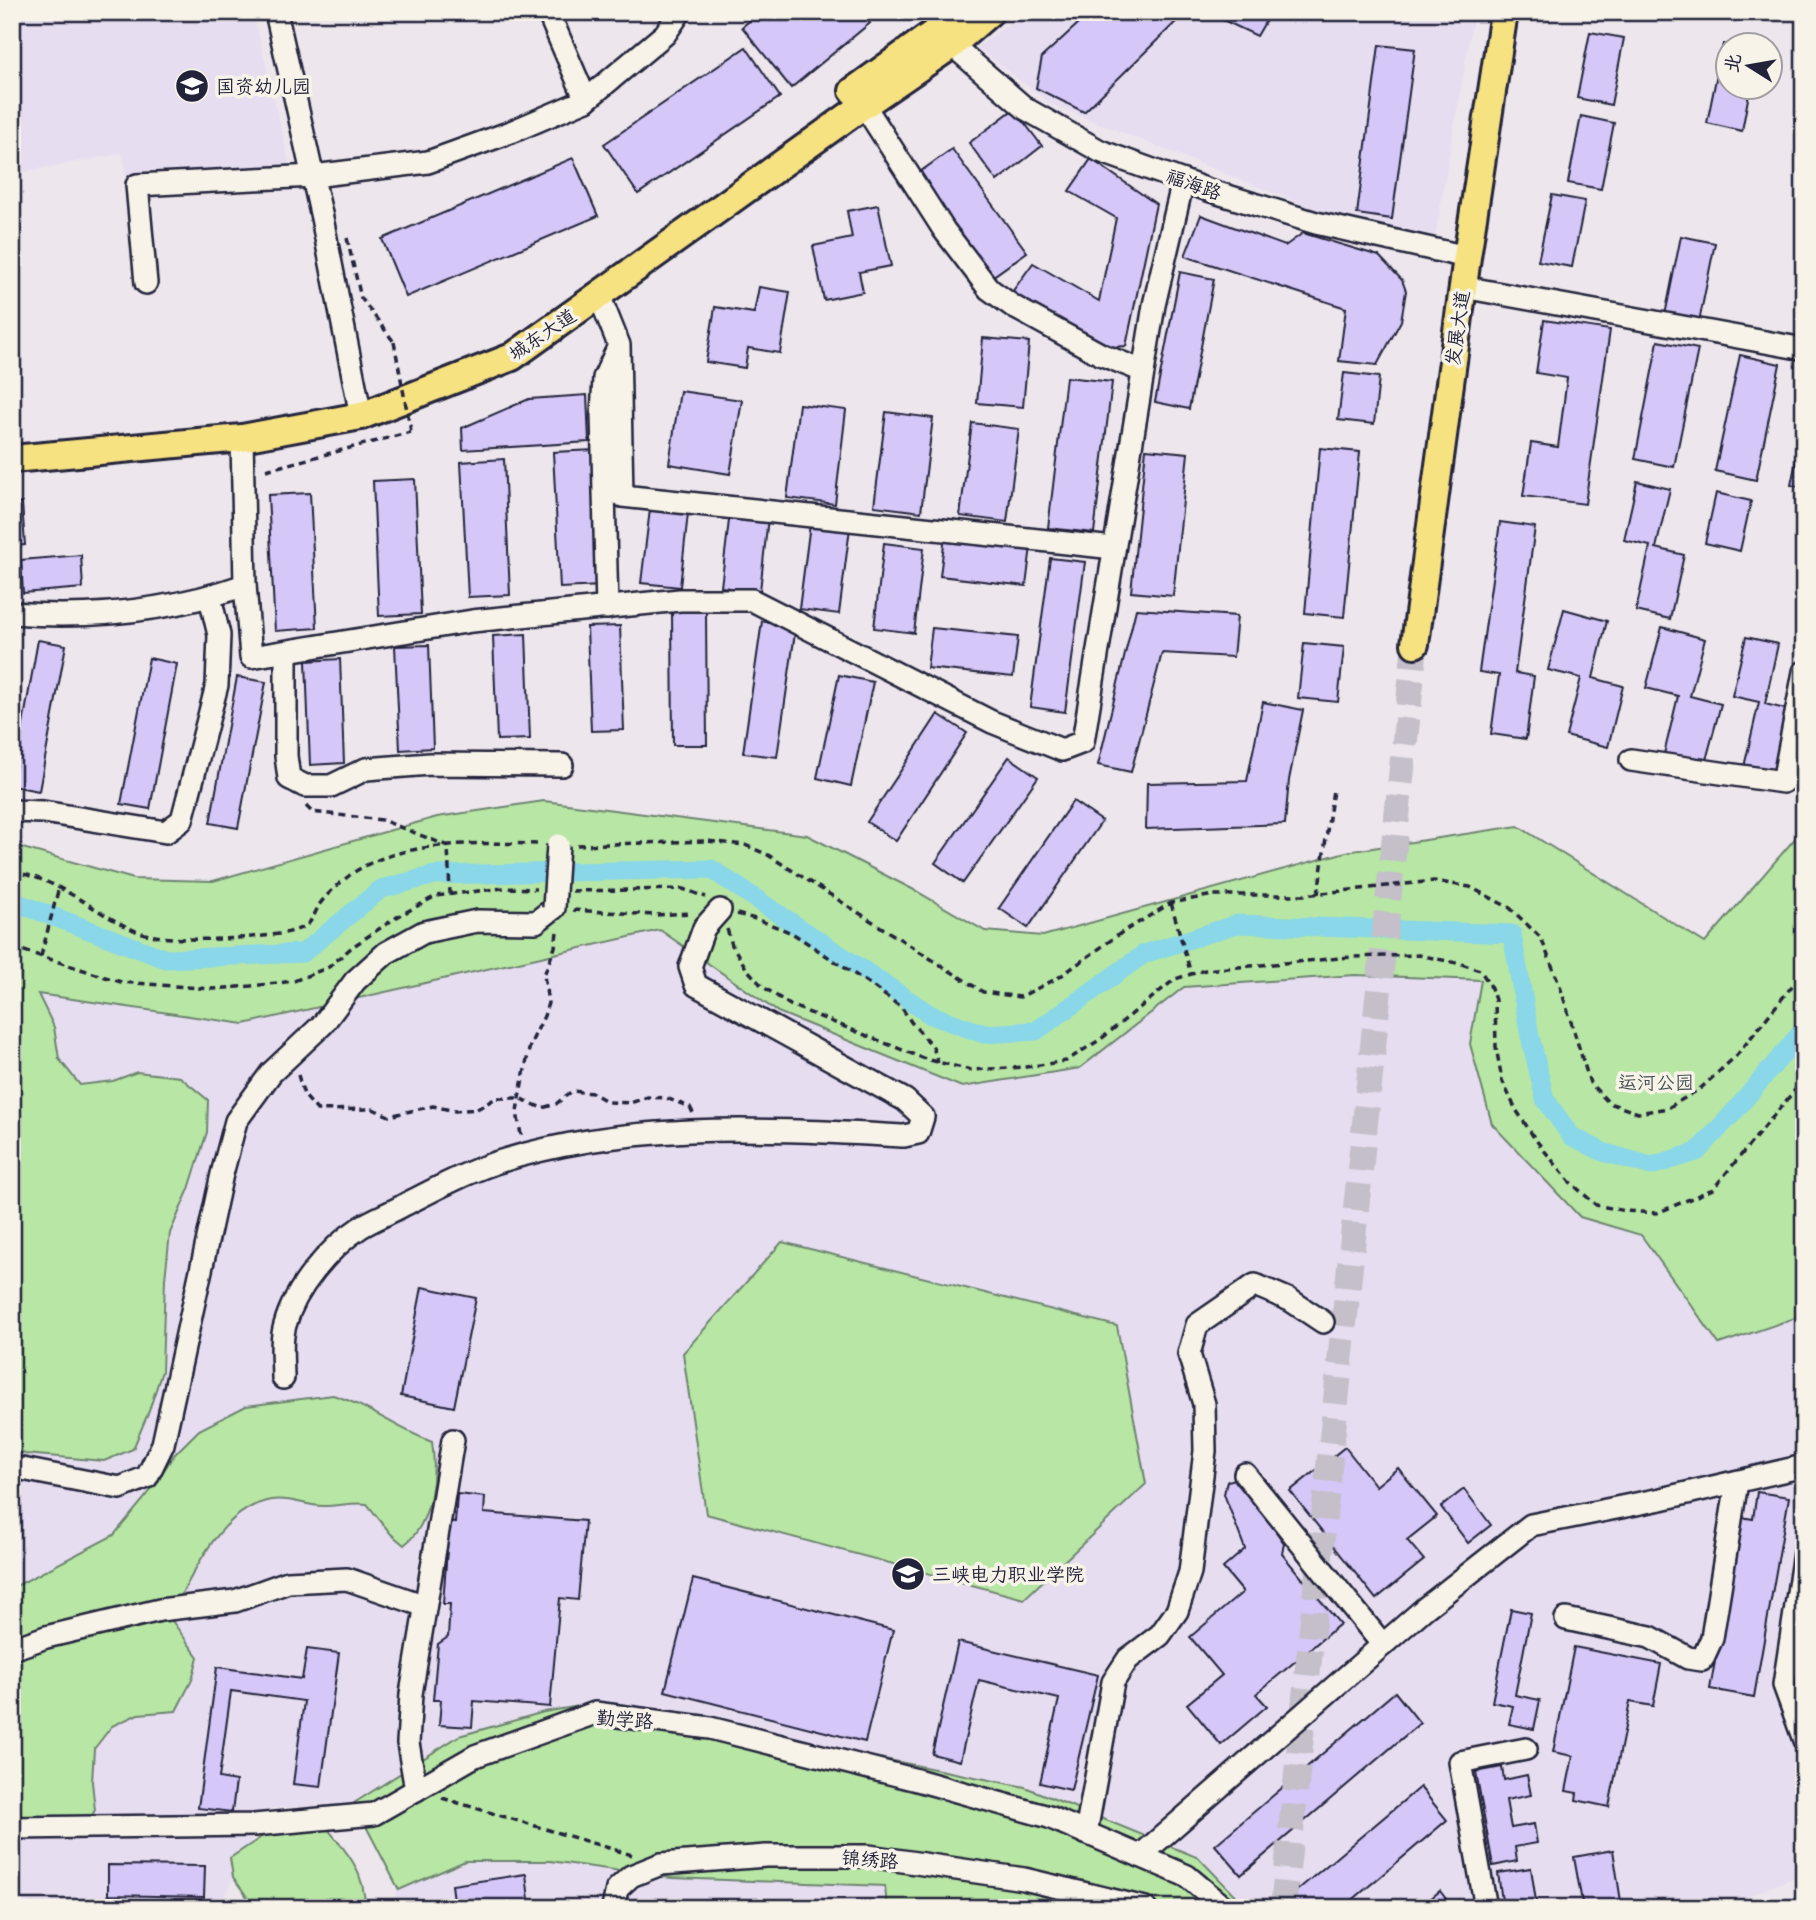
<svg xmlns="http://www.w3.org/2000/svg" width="1816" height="1920" viewBox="0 0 1816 1920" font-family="'Architects Daughter','LXGW WenKai TC',sans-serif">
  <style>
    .built { fill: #e6ddf0 }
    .green { fill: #b8e6a4; stroke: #6d8470; stroke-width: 2 }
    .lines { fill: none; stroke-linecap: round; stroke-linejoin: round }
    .canal { stroke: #89d7e8; stroke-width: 19 }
    .building { fill: #d5c7f8; stroke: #22223b; stroke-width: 2 }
    .major-tunnel { stroke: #c4bfc9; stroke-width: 26; stroke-dasharray: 26 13; stroke-linecap: butt }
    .minor-casing { stroke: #22223b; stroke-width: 26 }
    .major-casing { stroke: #22223b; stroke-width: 32 }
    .path { stroke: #22223b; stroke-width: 3.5; stroke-dasharray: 7 5; stroke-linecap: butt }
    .minor { stroke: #f7f3e8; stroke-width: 21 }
    .major { stroke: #f7e281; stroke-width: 26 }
    .minor-bridge-casing { stroke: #22223b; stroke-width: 26; stroke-linecap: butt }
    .path-bridge { stroke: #22223b; stroke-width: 3.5; stroke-dasharray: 7 5; stroke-linecap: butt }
    .minor-bridge { stroke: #f7f3e8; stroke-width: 21 }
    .labels { text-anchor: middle; stroke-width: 7; stroke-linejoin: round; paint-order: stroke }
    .poi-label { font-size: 19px; fill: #22223b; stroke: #f7f3e8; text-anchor: start }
    .street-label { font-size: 19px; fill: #22223b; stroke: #f7f3e8 }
    .park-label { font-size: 19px; fill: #485355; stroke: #f7f3e8 }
  </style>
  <rect width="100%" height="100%" fill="#ede6ed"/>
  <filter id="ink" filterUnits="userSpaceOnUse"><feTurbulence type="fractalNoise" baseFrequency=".0143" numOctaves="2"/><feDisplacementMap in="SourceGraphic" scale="14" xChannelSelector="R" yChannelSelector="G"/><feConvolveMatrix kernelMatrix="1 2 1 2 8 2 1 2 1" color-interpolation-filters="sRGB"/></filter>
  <g filter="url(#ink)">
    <g class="built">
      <path d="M12,12H253L290,167L126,175L123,153L23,172L12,168Z"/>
      <path d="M1024,12H1474L1435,237L1314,209L1051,104L977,47Z"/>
      <path d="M661,930L778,1012L1080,1068L1183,987L1355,975L1481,980L1470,1044L1580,1217L1641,1235L1719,1344L1804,1315V1873L1719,1908H387L398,1890L354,1803L266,1809L223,1899L231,1908H47L12,1896V990L244,1024Z"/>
    </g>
    <g class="green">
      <path d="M544,801L807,835L916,891L985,931L1043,936L1346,852L1518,826L1705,943L1804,828V1315L1719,1344L1641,1235L1580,1217L1492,1124L1470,1044L1481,980L1355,975L1184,987L1080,1068L962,1087L778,1012L660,930L244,1024L38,994L54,1027L59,1059L80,1085L113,1081L137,1072L180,1077L208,1100L207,1132L189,1189L170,1233L165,1279L162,1371L149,1411L133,1449L104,1461L25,1454L12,1449V845L134,879L213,881L437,817Z"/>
      <path d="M782,1242L1117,1326L1146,1484L1024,1599L706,1514L683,1353Z"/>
      <path d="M333,1395C369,1406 397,1429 432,1442C437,1475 432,1524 404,1545L391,1534L367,1504C352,1502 339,1506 324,1506C308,1507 292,1497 271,1500C219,1509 191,1577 170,1618L198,1657L192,1680L176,1711L138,1714L112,1726L94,1749L92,1782L95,1810L80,1836L12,1835V1588L114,1535L148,1494L174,1455L199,1430L246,1406Z"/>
      <path d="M597,1703L711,1718L864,1755L1025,1787L1199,1858L1247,1908H887L885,1886L671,1878L550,1861H465L399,1890L354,1803L459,1736L544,1712Z"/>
      <path d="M326,1827C348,1853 365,1872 365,1908H255L233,1877L230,1858L266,1834Z"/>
    </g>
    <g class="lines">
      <path class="canal" d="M12,901L166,959L303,953L381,889L435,875L711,869L931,1015L984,1034L1036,1031L1144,954L1237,924L1512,934L1530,1036L1545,1099L1571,1136L1603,1152L1651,1166L1697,1152L1735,1111L1804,1029"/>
    </g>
    <g class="building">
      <path d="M760,12H861L870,23L791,88L742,27Z"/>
      <path d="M1091,12H1186L1084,112L1036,88L1042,57Z"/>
      <path d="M1206,12H1271L1257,36Z"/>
      <path d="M1590,32L1624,38L1611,105L1577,98Z"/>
      <path d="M1723,44L1731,46H1728V88H1750L1742,131L1707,123Z"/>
      <path d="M1379,45L1415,49L1392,219L1357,214Z"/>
      <path d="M746,47L780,97L638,194L604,144Z"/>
      <path d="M1014,109L1042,146L997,181L969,143Z"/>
      <path d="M1581,116L1614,123L1601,189L1568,183Z"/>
      <path d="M952,149L1027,252L992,277L917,174Z"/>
      <path d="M573,158L598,216L406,297L382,239Z"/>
      <path d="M1091,159L1156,204L1126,346L1112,347L1090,339L1012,292L1033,263L1099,301L1116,218L1069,191Z"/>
      <path d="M1552,195L1585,201L1572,267L1538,261Z"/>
      <path d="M878,205L891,266L859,272L863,292L824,300L813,246L852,238L847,211Z"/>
      <path d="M1201,215L1285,246L1303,233L1379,256L1402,280L1406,291L1401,321L1377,365L1339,361L1346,308L1185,256Z"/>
      <path d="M1681,236L1715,243L1699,322L1665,315Z"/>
      <path d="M1180,272L1214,279L1189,409L1155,402Z"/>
      <path d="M759,287L790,292L780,353L748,348L745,368L706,362L715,307L754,313Z"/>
      <path d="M1544,320L1610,330L1585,504L1523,496L1531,443L1558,447L1567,378L1536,373Z"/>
      <path d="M983,338L1029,342L1023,407L977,403Z"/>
      <path d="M1658,341L1698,349L1674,467L1635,459Z"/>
      <path d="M1740,355L1780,364L1756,480L1715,471Z"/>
      <path d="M1344,373L1379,377L1374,424L1338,420Z"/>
      <path d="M1066,377L1112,382L1094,533L1048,528Z"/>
      <path d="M680,391L742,400L730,474L669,464Z"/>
      <path d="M587,395L589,442L463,450L462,428L529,399Z"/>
      <path d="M799,404L846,410L835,504L787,498Z"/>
      <path d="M886,412L933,418L921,512L874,506Z"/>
      <path d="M972,423L1019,429L1007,522L960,516Z"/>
      <path d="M1804,423V488L1791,485Z"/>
      <path d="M1320,448L1360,452L1344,617L1305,613Z"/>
      <path d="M1146,449L1188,453L1173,596L1131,592Z"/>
      <path d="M595,450L602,586L560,588L553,452Z"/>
      <path d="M504,459L510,595L468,597L461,462Z"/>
      <path d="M415,479L421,614L379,616L373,481Z"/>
      <path d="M1637,481L1670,489L1656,548L1684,555L1670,619L1636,611L1650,546L1624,540Z"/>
      <path d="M310,493L317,628L275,631L268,495Z"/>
      <path d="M1716,493L1751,501L1740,551L1705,543Z"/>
      <path d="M22,503L25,545L12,546V504Z"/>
      <path d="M650,509L688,513L680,587L641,583Z"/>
      <path d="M730,512L768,517L760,591L721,587Z"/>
      <path d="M1500,522L1535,527L1515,673L1534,676L1526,739L1491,734L1499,675L1479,672Z"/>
      <path d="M810,524L850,528L839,614L799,609Z"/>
      <path d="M945,536L1031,546L1026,586L940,576Z"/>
      <path d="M884,543L924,548L914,633L874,628Z"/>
      <path d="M81,555L83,588L23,593L21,560Z"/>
      <path d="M1050,558L1085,562L1065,712L1030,707Z"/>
      <path d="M1136,609L1237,616L1233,657L1162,653L1131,772L1098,765Z"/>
      <path d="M1564,609L1607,621L1593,678L1623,686L1608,747L1566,736L1581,678L1548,670Z"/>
      <path d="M672,612H706L707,745H673Z"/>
      <path d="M762,621L796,626L777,757L743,753Z"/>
      <path d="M620,626L624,730L591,731L587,627Z"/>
      <path d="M1662,627L1705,639L1690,696L1721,704L1705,764L1664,754L1678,696L1646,688Z"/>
      <path d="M932,628L1018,637L1013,677L927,668Z"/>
      <path d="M526,634L530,739L497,740L493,636Z"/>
      <path d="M1746,637L1778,644L1765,704L1793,711L1778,775L1744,767L1759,702L1732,696Z"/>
      <path d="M38,640L66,645L39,791L12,786Z"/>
      <path d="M1304,643L1344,647L1338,702L1298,698Z"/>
      <path d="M429,645L433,748L400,750L395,646Z"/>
      <path d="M149,658L177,664L150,809L121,804Z"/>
      <path d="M340,659L344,763L310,765L306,661Z"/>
      <path d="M839,675L873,682L851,786L817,778Z"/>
      <path d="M237,677L266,682L238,828L210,823Z"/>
      <path d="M1263,702L1303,710L1289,780L1285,824L1146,829L1147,783L1247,781Z"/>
      <path d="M938,714L967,733L896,841L867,822Z"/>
      <path d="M1009,757L1038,777L963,883L935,863Z"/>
      <path d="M1073,801L1102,821L1028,928L999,908Z"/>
      <path d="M422,1287L476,1298L454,1407L401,1396Z"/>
      <path d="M1345,1447L1376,1486L1398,1468L1437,1516L1407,1540L1424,1560L1376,1599L1290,1491Z"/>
      <path d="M1236,1479L1242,1483L1284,1543L1282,1554L1340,1624L1256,1694L1267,1706L1221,1745L1187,1704L1222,1675L1190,1637L1243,1592L1223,1568L1245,1549L1224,1494L1227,1481Z"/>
      <path d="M1464,1489L1491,1525L1468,1543L1441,1507Z"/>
      <path d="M1757,1492L1789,1497L1754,1697L1710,1689L1741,1517L1753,1519Z"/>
      <path d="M457,1494L485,1497L484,1513L585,1521L578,1600L560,1598L550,1707L474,1701L472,1727L439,1725L441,1700H433L438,1644L448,1637L450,1604H443L449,1522L455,1523Z"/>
      <path d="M693,1579L893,1630L865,1742L665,1691Z"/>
      <path d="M1511,1609L1531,1613L1515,1695L1540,1700L1534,1729L1509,1724L1513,1706L1492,1702Z"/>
      <path d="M958,1642L1098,1675L1071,1790L1040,1783L1059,1699L979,1680L960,1761L932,1754Z"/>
      <path d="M1574,1647L1661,1664L1653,1706L1630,1702L1609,1807L1576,1800L1577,1793L1566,1791L1573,1756L1553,1752Z"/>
      <path d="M307,1649L339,1653L321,1787L293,1784L304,1701L231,1691L219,1778L236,1781L232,1812L198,1808L217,1667L302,1679Z"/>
      <path d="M1395,1692L1420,1723L1241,1875L1215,1845Z"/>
      <path d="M1502,1767L1504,1780L1527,1775L1531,1795L1506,1800L1511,1828L1534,1824L1537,1843L1515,1847L1517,1861L1493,1866L1476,1772Z"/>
      <path d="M1420,1787L1447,1820L1343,1908H1297L1288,1898Z"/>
      <path d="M1613,1850L1622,1908H1583L1574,1857Z"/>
      <path d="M108,1865L205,1866L204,1897L108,1895Z"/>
      <path d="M1531,1868L1537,1908H1503L1498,1873Z"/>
      <path d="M526,1874L530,1908H455L452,1885Z"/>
      <path d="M1440,1891L1453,1908H1419Z"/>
    </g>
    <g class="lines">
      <path class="major-tunnel" d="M1283,1908L1415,644"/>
      <g class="minor-casing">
        <g id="minor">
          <path d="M276,12L322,218L361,416"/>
          <path d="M548,12L586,100"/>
          <path d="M952,45L1026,109L1100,151L1208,190L1316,223L1467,257"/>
          <path d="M864,105L944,230L989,289L1014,307L1100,354L1143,371"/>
          <path d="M146,283L137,185L313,176L428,162L511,132L586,100L665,34L680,12"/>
          <path d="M1463,287L1804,349"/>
          <path d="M599,295L619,345L622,496L1114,548"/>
          <path d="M242,438L245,585L251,657L472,621L680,600H752L992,722L1062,750L1083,742L1154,305L1183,181"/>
          <path d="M607,608L602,414L604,378L617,350"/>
          <path d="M12,613C91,619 170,611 245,585"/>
          <path d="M286,652V756L289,778L305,786H331L366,769L430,764L562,765"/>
          <path d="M1631,760L1783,782L1804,672"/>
          <path d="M12,811L43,812L166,832L182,820L217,685L219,635L210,597"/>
          <path d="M283,1378C283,1362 280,1341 285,1325C295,1288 329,1248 361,1227C374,1219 390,1213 404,1205C433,1190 463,1174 495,1163C629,1120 766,1129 904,1136L918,1133L923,1117L905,1100L696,985L690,967L704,928L720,910"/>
          <path d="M12,1467L120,1488L147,1477L163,1444L222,1174L236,1121L271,1073L323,1024L355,981L386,953L424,932L477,921L536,922L554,908"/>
          <path d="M1245,1474L1383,1645"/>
          <path d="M1804,1553L1784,1685L1804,1740"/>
          <path d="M1566,1619L1650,1637L1688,1658L1702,1660L1712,1638L1737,1482"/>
          <path d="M12,1649L46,1637L160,1610L235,1601L288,1582L347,1579L425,1606"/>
          <path d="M416,1790L408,1743L411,1694L453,1440"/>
          <path d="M12,1828L254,1825L374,1814L475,1756L595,1713L710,1728L917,1780L1049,1817L1187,1876L1225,1908"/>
          <path d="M1086,1833L1113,1682L1128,1659L1160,1635L1177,1611L1190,1572L1205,1451L1204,1404L1189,1354L1197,1325L1255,1285L1290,1300L1323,1322"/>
          <path d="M1140,1856L1424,1609L1531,1525L1661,1499L1804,1466"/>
          <path d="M613,1908L617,1889L631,1876L661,1864L766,1856H869L1024,1879L1145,1908"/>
          <path d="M1486,1908L1460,1762L1526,1749"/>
        </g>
      </g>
      <g class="major-casing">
        <g id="major">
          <path d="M853,91L963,12"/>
          <path d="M12,459L242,438L361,416L512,357L864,105L952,45L990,12"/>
          <path d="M1415,644L1467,257L1504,12"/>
        </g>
      </g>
      <g class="path">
        <path d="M347,238L361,298L394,342"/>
        <path d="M266,470L411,432"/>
        <path d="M306,806L312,812L382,820L448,846L450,894"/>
        <path d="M577,845L707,841L745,845L768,855L983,992L1020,997L1058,978L1121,933L1171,903L1213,895H1304L1434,881L1470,887L1510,908L1541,938L1559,983L1590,1083L1609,1103L1638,1113L1668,1108L1701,1088L1737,1055L1804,971"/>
        <path d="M12,872C59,878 94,913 136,931C169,944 243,939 279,934C287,933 303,929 309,923C313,918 316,911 319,905C326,895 340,883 350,875C400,839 481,843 541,844"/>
        <path d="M572,891L683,889L706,897"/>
        <path d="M1318,894L1333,790"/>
        <path d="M1171,903L1191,974"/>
        <path d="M573,910L655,915L691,913"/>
        <path d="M737,914L759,920L792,933L871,985L902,1008L911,1022L933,1047L938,1063"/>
        <path d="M727,929L732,945L746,968L762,986L790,1005L925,1059L971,1070L1026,1067L1066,1061L1101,1039L1175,979L1205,970L1352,957L1419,955L1461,964L1480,970L1490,985L1495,1000L1496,1047L1502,1080L1515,1108L1535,1139L1569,1181L1596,1205L1625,1211L1657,1213L1713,1189L1804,1079"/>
        <path d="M12,947L121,982L213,989L251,986L294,981L329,967L352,947L397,917L436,896L504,888L536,889"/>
        <path d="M41,956L59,887"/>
        <path d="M298,1075L304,1095L317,1110L373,1109L389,1116L433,1106L455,1111L477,1109L496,1098H519L542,1108L556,1104L572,1091L593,1093L608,1102L630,1103L648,1097L666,1098L690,1107L693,1113"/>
        <path d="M521,1135L517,1112L519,1098L530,1045L544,1016L548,1003L544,975L555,947L557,932"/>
        <path d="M442,1798L632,1855"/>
      </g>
      <use href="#minor" class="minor"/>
      <use href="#major" class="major"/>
      <g class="minor-bridge-casing">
        <path id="minor-bridge" d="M554,908L558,845"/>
      </g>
      <path class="path-bridge" d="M394,342L411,432"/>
      <use href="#minor-bridge" class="minor-bridge"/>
    </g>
  </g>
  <defs>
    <g id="school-disc" transform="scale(1.75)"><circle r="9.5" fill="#22223b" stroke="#f7f3e8"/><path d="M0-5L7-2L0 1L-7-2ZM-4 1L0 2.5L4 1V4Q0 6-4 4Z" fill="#fff"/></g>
    <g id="university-disc" transform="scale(1.75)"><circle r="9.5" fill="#22223b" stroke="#f7f3e8"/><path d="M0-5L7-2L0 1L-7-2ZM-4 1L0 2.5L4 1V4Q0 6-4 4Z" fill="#fff"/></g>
  </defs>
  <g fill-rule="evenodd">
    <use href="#school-disc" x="192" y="86"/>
    <use href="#university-disc" x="908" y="1574"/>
  </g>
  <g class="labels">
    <g class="poi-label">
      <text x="216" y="93">国资幼儿园</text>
      <text x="932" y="1581">三峡电力职业学院</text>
    </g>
    <g class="street-label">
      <text transform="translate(1194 184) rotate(19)" y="7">福海路</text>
      <text transform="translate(1457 328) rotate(-82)" y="7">发展大道</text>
      <text transform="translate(542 334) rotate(-34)" y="7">城东大道</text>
      <text transform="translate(625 1719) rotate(4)" y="7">勤学路</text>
      <text transform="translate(870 1859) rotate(4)" y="7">锦绣路</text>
    </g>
    <g class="park-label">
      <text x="1656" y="1089">运河公园</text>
    </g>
  </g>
  <rect width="1816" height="1920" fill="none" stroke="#f7f3e8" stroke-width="42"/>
  <rect x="21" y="21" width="1774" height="1878" fill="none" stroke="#22223b" stroke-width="2.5" filter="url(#ink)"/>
  <g transform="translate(1749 66) rotate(281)"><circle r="33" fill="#f7f3e8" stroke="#a29fa3" stroke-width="2"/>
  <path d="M0-5L12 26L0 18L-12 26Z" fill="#22223b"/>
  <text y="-10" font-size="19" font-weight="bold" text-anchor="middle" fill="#22223b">北</text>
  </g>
</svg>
